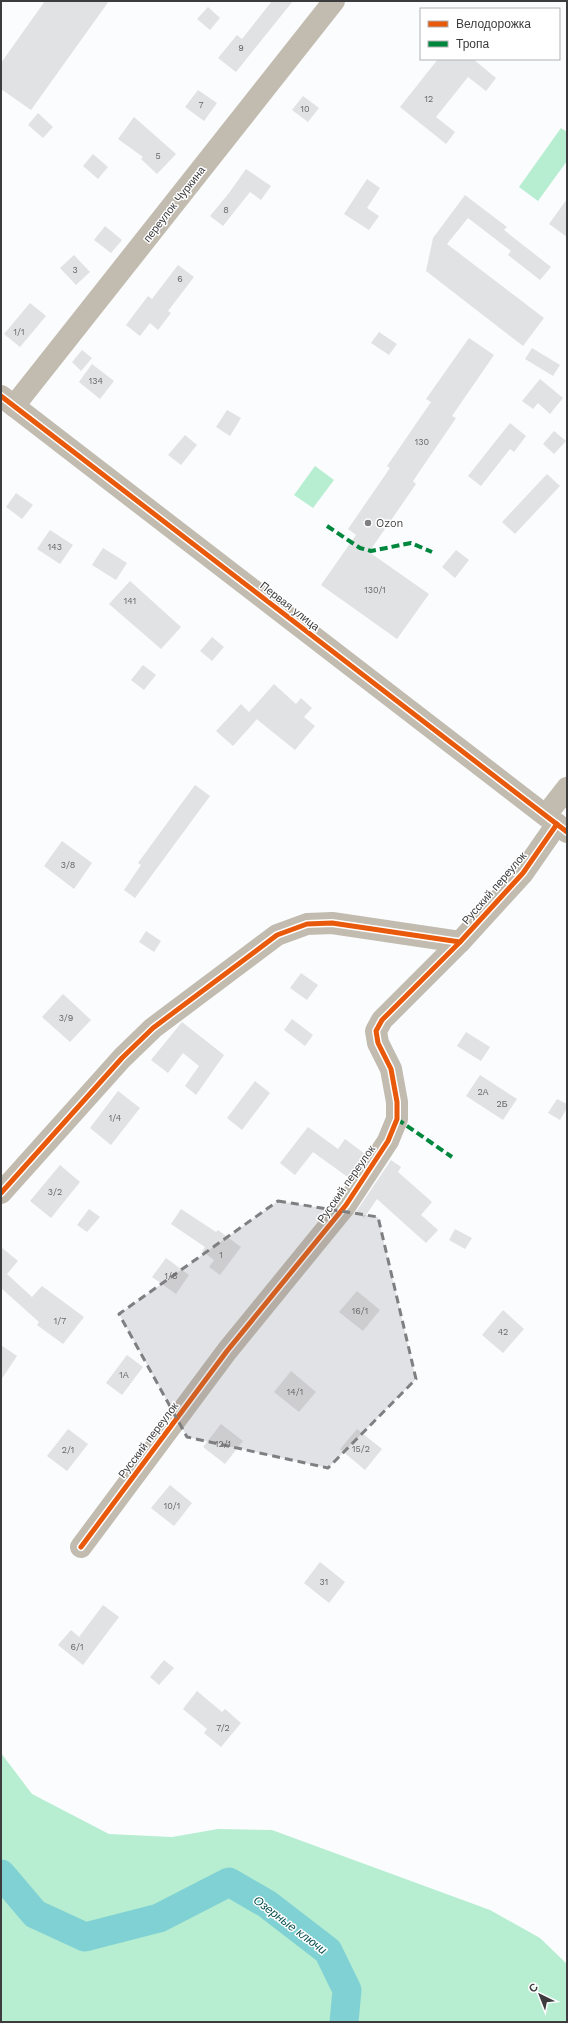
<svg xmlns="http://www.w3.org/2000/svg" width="568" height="2023" viewBox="0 0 568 2023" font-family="'Work Sans',sans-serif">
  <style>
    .green { fill: #b7eed1 }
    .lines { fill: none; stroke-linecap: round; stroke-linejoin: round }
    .river { stroke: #80d1d4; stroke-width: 29 }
    .building { fill: #e1e2e3 }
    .minor { stroke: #c2bbaf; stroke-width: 22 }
    .quiet { stroke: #00873e; stroke-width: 4; stroke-dasharray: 8 4; stroke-linecap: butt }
    .cycleway-casing { stroke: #fff; stroke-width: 8 }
    .cycleway { stroke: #e8590c; stroke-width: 5 }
    .marked { fill: #7f7f81; fill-opacity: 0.2; stroke: #7f7f81; stroke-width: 3; stroke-dasharray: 8 5; stroke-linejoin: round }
    .poi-dot { fill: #7f7f81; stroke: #fff; stroke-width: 1.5 }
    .labels { text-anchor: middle; stroke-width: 3; stroke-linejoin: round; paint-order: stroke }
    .number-label { font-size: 9px; fill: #676769 }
    .street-label { font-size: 11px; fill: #3c3c3e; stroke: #fff }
    .poi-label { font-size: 11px; fill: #3c3c3e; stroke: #fff; text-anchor: start }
    .water-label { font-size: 12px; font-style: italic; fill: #0c5253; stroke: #fff }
  </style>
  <rect width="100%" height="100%" fill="#fbfcfe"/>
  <g class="green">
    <path d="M561,128L567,132V161L538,201L519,187Z"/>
    <path d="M315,466L334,480L313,508L294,495Z"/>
    <path d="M1,1753L32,1794L109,1834L172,1837L218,1829L272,1830L490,1910L540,1938L567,1964V2022H1Z"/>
  </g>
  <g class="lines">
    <path class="river" d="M1,1874L35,1914L85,1937L159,1918L229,1882L267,1904L328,1951L347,1990L344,2022"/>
  </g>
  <g class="building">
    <path d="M45,1H109L31,110L1,89V63Z"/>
    <path d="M272,1H293L236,72L218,58L237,35L242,39Z"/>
    <path d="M208,7L220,18L210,30L197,19Z"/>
    <path d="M438,59H473L496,78L486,91L468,77L436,117L455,132L446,144L400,107Z"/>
    <path d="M198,90L217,103L204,121L185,107Z"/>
    <path d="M303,96L319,108L308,122L292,110Z"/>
    <path d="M38,113L53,127L43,138L28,125Z"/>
    <path d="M134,117L176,154L157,174L141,159L143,157L118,139Z"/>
    <path d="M93,154L108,167L98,179L83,166Z"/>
    <path d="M246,169L271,186L261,200L250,192L223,226L210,216L229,193Z"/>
    <path d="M367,179L380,188L367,208L379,216L369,230L344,214Z"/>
    <path d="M465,195L507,227L504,230L551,267L540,280L508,255L511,251L468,218L447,244L544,318L523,346L426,271L433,238Z"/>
    <path d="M567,199V237L549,224Z"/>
    <path d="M105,226L122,240L111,253L94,240Z"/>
    <path d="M74,255L90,272L76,285L60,268Z"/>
    <path d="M178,265L194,277L168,311L171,313L158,330L150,323L140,336L126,325L148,296L152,299Z"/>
    <path d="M30,303L46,316L20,347L4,334Z"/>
    <path d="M379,332L397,344L389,355L371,343Z"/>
    <path d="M469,338L494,355L452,416L456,418L413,481L416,484L369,552L429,594L397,639L321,585L356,535L348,529L390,468L387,466L431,402L426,399Z"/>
    <path d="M532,348L560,365L553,376L525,359Z"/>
    <path d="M82,350L92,358L81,371L72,362Z"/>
    <path d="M92,364L114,381L100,399L79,382Z"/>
    <path d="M540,379L563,398L550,414L538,403L533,409L522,401Z"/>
    <path d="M227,410L241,418L230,436L216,427Z"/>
    <path d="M510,423L526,436L514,452L510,449L481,486L468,476Z"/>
    <path d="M554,431L566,441L554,454L543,444Z"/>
    <path d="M185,435L197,445L181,465L168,455Z"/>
    <path d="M547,474L560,486L515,534L502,522Z"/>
    <path d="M16,493L33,505L22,519L6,507Z"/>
    <path d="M50,530L73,545L60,564L37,549Z"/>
    <path d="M103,548L127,563L116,580L92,565Z"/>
    <path d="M456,550L469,560L455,578L442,567Z"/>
    <path d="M130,581L181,627L161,649L109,604Z"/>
    <path d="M212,637L224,647L212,661L200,651Z"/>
    <path d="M143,665L156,675L144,690L131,680Z"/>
    <path d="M274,684L296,704L301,698L312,708L304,717L315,726L295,750L254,717L257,719L233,746L216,731L241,704L249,712Z"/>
    <path d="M195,785L210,796L135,898L124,890L141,865L138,863Z"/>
    <path d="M62,841L92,863L74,889L44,866Z"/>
    <path d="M146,931L161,941L154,952L139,942Z"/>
    <path d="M301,973L318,985L307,1000L290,988Z"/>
    <path d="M63,994L91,1020L70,1042L42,1017Z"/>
    <path d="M292,1019L313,1035L305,1046L284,1030Z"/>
    <path d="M182,1022L224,1055L196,1095L185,1086L199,1066L183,1053L168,1073L151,1060Z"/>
    <path d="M466,1032L490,1047L481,1061L457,1046Z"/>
    <path d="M480,1075L517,1099L503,1120L466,1096Z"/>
    <path d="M255,1081L270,1093L242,1130L227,1118Z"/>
    <path d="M118,1091L140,1108L111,1145L90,1128Z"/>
    <path d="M557,1099L567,1104V1108L560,1120L548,1113Z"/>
    <path d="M308,1127L338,1149L345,1139L365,1154L349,1178L313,1152L295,1175L280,1163Z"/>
    <path d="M391,1160L401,1167L398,1172L432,1202L421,1215L438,1230L426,1243L377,1199L364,1218L356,1212Z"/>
    <path d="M60,1165L80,1182L51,1218L30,1201Z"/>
    <path d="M89,1209L100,1217L87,1232L77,1225Z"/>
    <path d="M181,1209L216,1232L218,1230L241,1247L220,1275L209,1267L214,1260L202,1251L205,1247L171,1224Z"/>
    <path d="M455,1229L472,1238L465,1249L449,1240Z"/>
    <path d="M1,1247L18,1261L7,1274L32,1297L42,1286L84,1317L63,1344L37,1325L39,1322L1,1288Z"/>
    <path d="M166,1258L189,1275L176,1294L152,1277Z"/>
    <path d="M357,1291L380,1310L363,1331L339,1312Z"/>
    <path d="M503,1310L524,1329L503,1353L482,1335Z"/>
    <path d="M1,1345L17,1356L1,1380Z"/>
    <path d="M127,1355L143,1367L122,1395L106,1383Z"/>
    <path d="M291,1371L316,1392L299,1412L274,1392Z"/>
    <path d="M221,1424L243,1441L225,1464L203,1447Z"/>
    <path d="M68,1429L88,1444L67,1471L47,1456Z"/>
    <path d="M357,1429L382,1449L365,1470L340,1449Z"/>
    <path d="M170,1485L192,1503L174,1526L151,1508Z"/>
    <path d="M320,1562L345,1582L329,1603L304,1583Z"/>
    <path d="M103,1605L119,1617L83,1665L58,1645L71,1630L79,1637Z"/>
    <path d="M164,1660L174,1668L159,1685L150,1677Z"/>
    <path d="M197,1691L222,1712L225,1709L241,1723L221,1747L204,1733L207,1729L183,1709Z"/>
  </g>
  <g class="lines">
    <g class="minor">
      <path d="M1,396L567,832"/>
      <path d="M14,406L334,1"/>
      <path d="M546,815L567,788"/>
      <path d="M1,1193L122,1058L153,1028L277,935L307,924L332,923L460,942"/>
      <path d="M81,1547L227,1351L346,1205L388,1141L397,1119V1102L391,1069L378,1043L376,1031L382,1020L460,942L523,873L557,824"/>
    </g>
    <g class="quiet">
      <path d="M327,526L360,548L371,551L411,543L432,552"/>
      <path d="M397,1119L452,1157"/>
    </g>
    <g class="cycleway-casing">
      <g id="cycleway">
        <path d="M1,396L567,832"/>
        <path d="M1,1193L122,1058L153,1028L277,935L307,924L332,923L460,942"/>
        <path d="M81,1547L227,1351L346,1205L388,1141L397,1119V1102L391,1069L378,1043L376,1031L382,1020L460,942L523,873L557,824"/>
      </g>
    </g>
    <use href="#cycleway" class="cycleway"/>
  </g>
  <path class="marked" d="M278,1201L378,1217L416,1379L328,1468L187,1437L119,1314Z"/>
  <circle class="poi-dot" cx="368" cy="523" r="4"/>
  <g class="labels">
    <g class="number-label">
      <text x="241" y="51">9</text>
      <text x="429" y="102">12</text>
      <text x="201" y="108">7</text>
      <text x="305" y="112">10</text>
      <text x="158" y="159">5</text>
      <text x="226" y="213">8</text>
      <text x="75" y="273">3</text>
      <text x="180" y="282">6</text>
      <text x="19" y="335">1/1</text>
      <text x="96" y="384">134</text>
      <text x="422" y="445">130</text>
      <text x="55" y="550">143</text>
      <text x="375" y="593">130/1</text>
      <text x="130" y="604">141</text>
      <text x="68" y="868">3/8</text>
      <text x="66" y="1021">3/9</text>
      <text x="483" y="1095">2А</text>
      <text x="502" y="1107">2Б</text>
      <text x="115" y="1121">1/4</text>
      <text x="55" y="1195">3/2</text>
      <text x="221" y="1258">1</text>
      <text x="171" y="1279">1/8</text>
      <text x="360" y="1314">16/1</text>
      <text x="60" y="1324">1/7</text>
      <text x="503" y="1335">42</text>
      <text x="124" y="1378">1А</text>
      <text x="295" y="1395">14/1</text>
      <text x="223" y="1447">12/1</text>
      <text x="361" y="1452">15/2</text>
      <text x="68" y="1453">2/1</text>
      <text x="172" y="1509">10/1</text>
      <text x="324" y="1585">31</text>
      <text x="77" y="1650">6/1</text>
      <text x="223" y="1731">7/2</text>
    </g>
    <g class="street-label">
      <text transform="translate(174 204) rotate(-52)" y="4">переулок Чуркина</text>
      <text transform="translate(290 606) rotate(38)" y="4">Первая улица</text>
      <text transform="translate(494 888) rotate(-49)" y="4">Русский переулок</text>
      <text transform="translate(346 1184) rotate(-55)" y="4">Русский переулок</text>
      <text transform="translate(148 1440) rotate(-53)" y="4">Русский переулок</text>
    </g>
    <g class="poi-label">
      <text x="376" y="527">Ozon</text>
    </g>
    <g class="water-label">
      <text transform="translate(290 1925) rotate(37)" y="4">Озерные ключи</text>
    </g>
  </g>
  <rect width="568" height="2023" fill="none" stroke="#3c3c3e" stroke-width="4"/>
  <rect x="420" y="8" width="140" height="52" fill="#ffffff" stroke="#b1b1b2"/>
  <rect x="428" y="21" width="20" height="6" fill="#e8590c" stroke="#b1b1b2"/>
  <text x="456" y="28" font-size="12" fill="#3c3c3e">Велодорожка</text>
  <rect x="428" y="41" width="20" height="6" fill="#00873e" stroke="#b1b1b2"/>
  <text x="456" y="48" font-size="12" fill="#3c3c3e">Тропа</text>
  <g transform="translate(540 1995) rotate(317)" stroke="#ffffff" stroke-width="3" paint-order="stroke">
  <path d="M0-3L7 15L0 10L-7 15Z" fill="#3c3c3e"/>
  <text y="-6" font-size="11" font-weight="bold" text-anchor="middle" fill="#3c3c3e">С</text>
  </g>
</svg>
